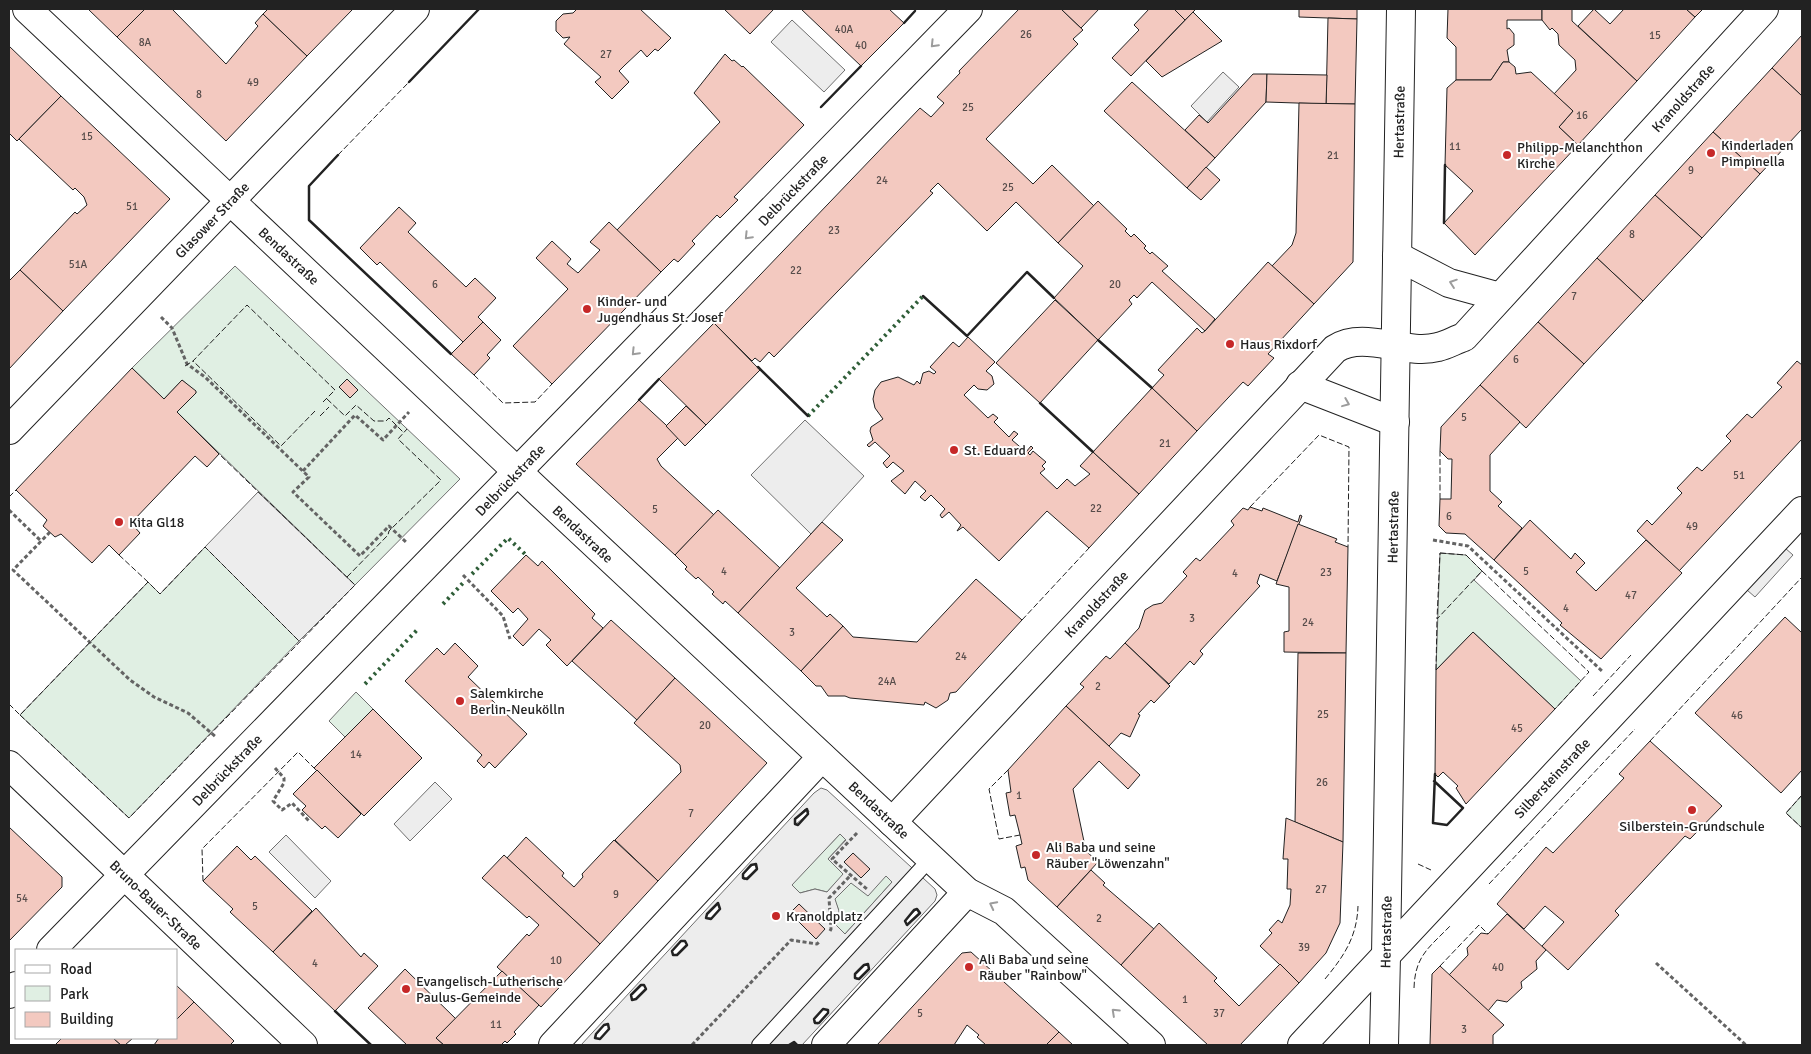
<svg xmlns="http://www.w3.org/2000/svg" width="1811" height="1054" viewBox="0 0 1811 1054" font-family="Signika,sans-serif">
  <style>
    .green { fill: #e0efe3; stroke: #6f6f6f }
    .parking { fill: #ededed; stroke: #6f6f6f; fill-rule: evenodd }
    .building { fill: #f3c9c0; stroke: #222 }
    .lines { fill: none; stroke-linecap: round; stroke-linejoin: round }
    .service-casing { stroke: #222; stroke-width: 16 }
    .minor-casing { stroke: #222; stroke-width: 30 }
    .tertiary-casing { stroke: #222; stroke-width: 30 }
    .path { stroke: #646464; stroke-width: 3; stroke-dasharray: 4 2.5; stroke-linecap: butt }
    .service { stroke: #fff; stroke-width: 14 }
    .minor { stroke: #fff; stroke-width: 28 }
    .tertiary { stroke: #fff; stroke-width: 28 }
    .hedge { stroke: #2f5e38; stroke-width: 4; stroke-dasharray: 2.5 4; stroke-linecap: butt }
    .fence { stroke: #222; stroke-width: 1; stroke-dasharray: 6 2.5; stroke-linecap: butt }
    .wall { stroke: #222; stroke-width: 2.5 }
    .oneway { stroke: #9c9c9c }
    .poi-dot { fill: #c62828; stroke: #fff; stroke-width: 2 }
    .labels { text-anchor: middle; stroke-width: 4; stroke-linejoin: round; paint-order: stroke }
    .number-label { font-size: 11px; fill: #564c4a }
    .street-label { font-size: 14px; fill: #222; stroke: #fff }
    .poi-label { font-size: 14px; fill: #222; stroke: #fff; text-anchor: start }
  </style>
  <rect width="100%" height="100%" fill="#fff"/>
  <g class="green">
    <path d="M235,266L460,479L355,585L177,412L196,393L195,391L182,380L164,399L132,368Z"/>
    <path d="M205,547L299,641L129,818L20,715L148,582L160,594Z"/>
    <path d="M1440,553L1466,555L1482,571L1474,580L1581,681L1555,709L1473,632L1436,670Z"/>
    <path d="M356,692L373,709L345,737L329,721Z"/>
    <path d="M1802,795V828L1786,813Z"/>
    <path d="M840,834L846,839L828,859L844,874L827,892L815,889L800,893L791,885Z"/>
    <path d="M886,876L892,882L845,934L836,925L839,911L834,899L851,882Z"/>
  </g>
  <g class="parking">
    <path d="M792,20L845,70L824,92L771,42Z"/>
    <path d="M1223,72L1239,87L1207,122L1191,106Z"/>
    <path d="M805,420L864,476L811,534L751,475Z"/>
    <path d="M258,492L355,585L299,641L205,547Z"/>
    <path d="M1785,548L1793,555L1755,597L1747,590Z"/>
    <path d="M435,782L452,799L410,841L394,824Z"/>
    <path d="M821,788L827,790L935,889L937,895L935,901L802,1045H797L794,1042L789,1045H581L814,793ZM805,809L809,811L808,814L796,824L795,819ZM840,834L846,840L828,859L843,874L827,892L815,889L800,893L792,885ZM754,864L757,869L744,880L743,874ZM886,876L892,882L845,934L836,925L839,911L835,899L851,883L868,896ZM718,903L720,909L711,918H706L707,914ZM917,909L919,915L907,925L905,920ZM681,941H685L687,945L677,955H673L672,951ZM868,964L869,969L859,979H856L855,975L864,965ZM641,985H644L646,989L636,999L632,1000L631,995ZM823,1009L828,1010V1013L818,1024L814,1023V1019ZM608,1024L609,1029L600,1039L596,1038V1034L604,1025Z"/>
    <path d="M286,835L331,881L315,898L269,852Z"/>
  </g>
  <g class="building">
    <path d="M88,9H145L117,37Z"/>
    <path d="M145,9H172L226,64L258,26L255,23L263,14L307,56L226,141L117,37Z"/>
    <path d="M268,9H353L307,56L263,14Z"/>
    <path d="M577,9H640L671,38L658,51L655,49L647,57L641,50L625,65L619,71L629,82L612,99L595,82L601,77L564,44L570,37L563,38L556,31V21L563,14L573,13Z"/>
    <path d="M724,9H774L750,34Z"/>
    <path d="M801,9H889L904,23L861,66Z"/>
    <path d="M1019,9H1061L1083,30L1073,39L1078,44L986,139L1033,184L1052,165L1094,206L1058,243L1016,202L987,231L938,183L930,191L933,193L774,357L769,352L760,362L755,358L752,361L714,323L920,108L931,117L944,103L937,97L960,73L959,71Z"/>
    <path d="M1061,9H1099L1081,28Z"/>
    <path d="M1149,9H1174L1185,20L1131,76L1112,58L1139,30L1134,25Z"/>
    <path d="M1174,9H1196L1185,20Z"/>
    <path d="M1299,9H1357V19L1299,17Z"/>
    <path d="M1448,9H1542V20H1507V29L1509,28L1514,34V45L1507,50L1509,62H1503L1491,80H1456V47L1447,38Z"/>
    <path d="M1542,9H1572V21L1637,81L1578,145L1559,127L1573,111L1554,94L1576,70L1575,60L1559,45L1558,34L1552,28L1550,30L1542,20Z"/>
    <path d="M1594,9L1610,24L1624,9H1686L1695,17L1637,81L1578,26Z"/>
    <path d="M1686,9H1703L1695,17Z"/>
    <path d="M1193,12L1222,41L1162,77L1146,61Z"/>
    <path d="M1328,18L1357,19L1355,104H1326Z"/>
    <path d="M1802,35V96L1772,68Z"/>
    <path d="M9,46L61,96L17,141L9,133Z"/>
    <path d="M725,54L732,61L734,60L742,67L743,66L804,125L734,197L738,200L720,218L717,215L692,241L695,244L678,262L674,259L661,272L617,230L720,122L694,93Z"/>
    <path d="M1503,62H1509L1515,67L1516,74L1531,72L1573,111L1559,127L1578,145L1475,255L1444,223L1473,191L1445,165L1447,88L1456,80H1491Z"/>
    <path d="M1772,68L1802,96V129L1760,174L1713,132Z"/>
    <path d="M1253,74H1267L1266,102L1215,158L1185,130L1199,115L1208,123Z"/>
    <path d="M1267,74L1327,75L1326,104L1266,102Z"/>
    <path d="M1132,82L1215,158L1187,188L1104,111Z"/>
    <path d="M61,96L170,199L63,311L20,270L75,212L77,214L87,205L84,197L75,188L73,190L19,139Z"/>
    <path d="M1299,103L1355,104L1353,262L1314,304L1272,266L1292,245L1296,233Z"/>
    <path d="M1713,132L1760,174L1702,238L1655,195Z"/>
    <path d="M1206,167L1220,180L1201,200L1187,188Z"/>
    <path d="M1655,195L1702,238L1643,301L1597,258Z"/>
    <path d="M1098,201L1127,229L1125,231L1131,237L1134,234L1146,246L1144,248L1150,254L1152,252L1168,266L1162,271L1215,319L1205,331L1152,282L1137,298L1134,295L1129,300L1132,304L1098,340L1054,298L1083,266L1058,243Z"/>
    <path d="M399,207L416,223L408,232L466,287L475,278L496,298L478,317L483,322L463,342L380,262L377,265L360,248Z"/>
    <path d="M609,222L661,272L552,384L513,346L568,289L536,258L552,241L571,259L567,264L578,273L600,250L590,242Z"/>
    <path d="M1597,258L1643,301L1584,364L1538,322Z"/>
    <path d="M1268,262L1314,304L1268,354L1274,358L1248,386L1243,382L1197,431L1152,388L1164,375L1158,370L1197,328L1202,333L1205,331Z"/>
    <path d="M20,270L63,311L9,369V281Z"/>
    <path d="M1055,300L1098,340L1040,403L996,363Z"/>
    <path d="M483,322L501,340L487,355L490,358L474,375L451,354Z"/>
    <path d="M1538,322L1584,364L1526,428L1480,385Z"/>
    <path d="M714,323L760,370L706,425L659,379Z"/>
    <path d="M968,337L995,362L986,371L992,376L994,384L987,390L978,389L974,385L964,395L988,418L993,414L998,418L994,422L1009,437L1014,431L1018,434L1012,440L1026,452L1031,446L1033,448L1028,453L1030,455L1033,451L1046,462L1042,466L1045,469L1040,473L1057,489L1067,479L1075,486L1090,474L1080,466L1093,452L1139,494L1089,548L1047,511L999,561L963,527L957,531L961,525L949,512L942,518L940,515L945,509L931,495L925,501L920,497L926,491L915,481L905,494L891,481L904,471L893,462L887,468L883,463L890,456L875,442L869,447L867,445L873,440L870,431L871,427L883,419L875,408L873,399L875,390L881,382L898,377L914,385L917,381L920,384L923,373L929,371L934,374L936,372L930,367L953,342L959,347Z"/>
    <path d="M1797,361L1802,365V439L1679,571L1637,531L1647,520L1652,525L1682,493L1677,488L1697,467L1702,471L1731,441L1726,436L1747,414L1752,418L1782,387L1777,383Z"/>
    <path d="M132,368L164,399L182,380L196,391V393L177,412L219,454L207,467L195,456L131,523L140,533L119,555L109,545L92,563L61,534L55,537L43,526L47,520L16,490Z"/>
    <path d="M347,379L358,390L350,398L339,387Z"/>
    <path d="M1480,385L1520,422L1490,455V491L1502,502L1498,506L1522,528L1494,560L1465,534L1446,533L1439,526L1440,499H1451L1452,459H1448L1440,451L1441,427Z"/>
    <path d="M1152,388L1197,431L1139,494L1093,452Z"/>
    <path d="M639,400L679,437L657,459L661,466L714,515L675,555L576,464Z"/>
    <path d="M686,406L706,425L685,446L666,426Z"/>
    <path d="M1250,507L1262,511L1263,508L1298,522L1300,515L1302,516L1277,581L1260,574L1257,583L1260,586L1200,651L1203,654L1194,665L1190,661L1169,684L1125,643L1139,628L1145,610L1153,605L1162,603L1187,576L1183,572L1196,558L1200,561L1234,525L1231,521L1243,508L1248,510Z"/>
    <path d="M718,510L780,568L738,613L725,601L723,604L712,594L714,592L698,577L696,579L685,569L687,567L675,555Z"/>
    <path d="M1530,520L1571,559L1575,553L1585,563L1576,572L1596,591L1646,540L1682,573L1601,659L1560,625L1562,623L1494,560Z"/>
    <path d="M822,522L843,540L796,588L827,617L830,614L843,626L801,671L738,613Z"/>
    <path d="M1298,524L1337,539L1335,542L1348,547L1346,653L1284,652V632L1289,631V587L1276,584Z"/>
    <path d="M526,555L538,566L542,561L595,614L592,618L603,628L567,666L546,645L551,640L539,629L523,646L513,636L528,619L518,608L513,613L491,591Z"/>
    <path d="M976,579L1022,620L956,692L950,693L948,700L936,708L925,702L924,705L850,698L845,696H828L821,686H816L801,671L843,626L853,637L917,642Z"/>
    <path d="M1785,617L1802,633V770L1781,793L1695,713Z"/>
    <path d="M611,620L675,678L637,720L572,661Z"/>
    <path d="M1473,632L1555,709L1466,804L1456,788L1458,786L1443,772L1438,777L1435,774L1436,670Z"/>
    <path d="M455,643L478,666L468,677L527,734L495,768L489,762L484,768L477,761L482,755L405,681L437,648L444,655Z"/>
    <path d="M1125,643L1170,686L1154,703L1151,700L1138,714L1140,715L1130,737L1121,733L1109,746L1066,706L1084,687L1080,684L1106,656L1110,659Z"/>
    <path d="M1298,653H1346L1343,842L1295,822Z"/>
    <path d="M675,678L767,763L658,881L615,840L681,772L680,765L634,723Z"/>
    <path d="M1066,706L1140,775L1128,789L1099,761L1073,789L1086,851L1098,862L1057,907L1028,880L1025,867L1021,868L1016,846L1022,844L1020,835L1015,815L1010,816L1006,793L1011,792L1008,770Z"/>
    <path d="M373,709L422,758L364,816L314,768Z"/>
    <path d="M1650,741L1722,806L1690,839L1685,836L1615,911L1619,915L1568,970L1542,946L1564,922L1545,906L1524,929L1497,904L1546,847L1553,853L1624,778L1619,774Z"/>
    <path d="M317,770L361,814L338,838L325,826L322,829L302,810L306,806L293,794Z"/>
    <path d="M1286,818L1343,842L1340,923L1326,953L1299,983L1260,946L1272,933L1269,930L1278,920L1282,923L1290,905L1291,889H1287L1288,859H1283Z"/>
    <path d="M9,827L62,877V887L9,941Z"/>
    <path d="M526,837L564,873L562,876L574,887L583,877L582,874L614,840L658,881L600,944L507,858Z"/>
    <path d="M237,846L251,860L255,856L312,911L273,952L230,912L233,909L203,881Z"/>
    <path d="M853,853L870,869L861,878L844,862Z"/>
    <path d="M504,855L600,944L541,1007L497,967L527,934L529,936L539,925L529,916L527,918L482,878Z"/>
    <path d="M1091,870L1105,883L1103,885L1154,929L1121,965L1057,907Z"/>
    <path d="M799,904L825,929L816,939L790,913Z"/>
    <path d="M316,908L361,957L364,953L378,966L335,1011L273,952Z"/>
    <path d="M1507,914L1546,950L1536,961L1537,969L1521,982L1522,988L1507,1002L1497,1000L1488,1011L1449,975L1468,955L1467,948L1481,933L1488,934Z"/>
    <path d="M1159,923L1217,978L1214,981L1239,1006L1280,964L1299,983L1240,1045H1208L1121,965Z"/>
    <path d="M971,952L1059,1032L1046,1045H986L977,1037L979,1035L967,1025L954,1045H877L962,953Z"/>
    <path d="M1440,966L1504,1025L1493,1035V1045H1430L1432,974Z"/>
    <path d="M405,969L456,1019L436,1038L444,1045H407L368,1008Z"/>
    <path d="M502,971L539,1005L514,1032L516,1034L507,1043L505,1041L501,1045H444L436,1038Z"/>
    <path d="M176,985L194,1002L176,1020Z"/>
    <path d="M194,1002L234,1041L230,1045H154L159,1038H176V1020Z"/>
    <path d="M1059,1032L1073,1045H1046Z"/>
    <path d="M62,1038H113L121,1045H55Z"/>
    <path d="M113,1038H133L125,1045H121Z"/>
  </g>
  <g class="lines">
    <g class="service-casing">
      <path id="service" d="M759,1045L931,858"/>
    </g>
    <g class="minor-casing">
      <g id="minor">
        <path d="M27,9L541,494L967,892L1004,911L1151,1045"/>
        <path d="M1397,256L1449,283L1500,297"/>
        <path d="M1300,385L1395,422"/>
        <path d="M9,430L415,9"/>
        <path d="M9,765L303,1045"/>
        <path d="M892,822L1335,349C1365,330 1405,356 1438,347C1447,345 1455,340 1464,337L1764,9"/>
        <path d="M51,950L968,9"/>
        <path d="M9,994L16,986"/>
        <path d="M553,1045L822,757"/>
        <path d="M826,1045L967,892"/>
        <path d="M1384,1045L1386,956"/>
      </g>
    </g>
    <g class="tertiary-casing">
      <g id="tertiary">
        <path d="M1386,956L1401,9"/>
        <path d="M1302,1045L1802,511"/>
      </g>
    </g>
    <g class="path">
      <path d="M161,317L172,328L187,364L205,377L309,477L293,492L360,556L389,526L407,543"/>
      <path d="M303,471L355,415L383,440L409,412"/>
      <path d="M9,510L41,541"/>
      <path d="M50,532L13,570L130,680L154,697L188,713L216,737"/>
      <path d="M1433,540L1468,546L1602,671"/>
      <path d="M463,575L503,616L510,639"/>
      <path d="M275,768L284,778V783L273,801L282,810L292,803L309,821"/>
      <path d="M857,833L832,859L868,890"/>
      <path d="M830,931L831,929L829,898L850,876"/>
      <path d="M1656,963L1746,1045"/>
      <path d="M692,1045L791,940L817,944L820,941"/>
    </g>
    <use href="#service" class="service"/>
    <use href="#minor" class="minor"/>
    <use href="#tertiary" class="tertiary"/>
    <g class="hedge">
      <path d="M808,416L923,296"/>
      <path d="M472,574L508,538L526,555"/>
      <path d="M443,604L463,583"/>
      <path d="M365,684L418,629"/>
    </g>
    <g class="fence">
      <path d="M338,155L409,82"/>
      <path d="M185,366L193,361"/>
      <path d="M474,375L503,403L535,402L552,384"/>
      <path d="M327,399L345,416L356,405L374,421H386L389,418L404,433"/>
      <path d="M315,411L281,446L193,361L247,305L335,390L323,402"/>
      <path d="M320,416L329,407"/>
      <path d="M9,497L16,490"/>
      <path d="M1440,499V451"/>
      <path d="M1250,507L1319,435L1349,447L1348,547"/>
      <path d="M1440,553L1466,555L1482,571L1437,619Z"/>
      <path d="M119,555L148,582"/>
      <path d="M1482,571L1589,672L1555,709"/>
      <path d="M347,577L388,535L389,531L441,480L398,439L407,429"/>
      <path d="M1022,620L1089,548"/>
      <path d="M1436,670L1437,619"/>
      <path d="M1593,696L1631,655"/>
      <path d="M9,704L20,715L148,582L160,594L205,547L299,641"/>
      <path d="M20,715L129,818L355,585L219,454"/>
      <path d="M1650,741L1802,577"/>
      <path d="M1008,770L989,789L999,839L1020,835"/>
      <path d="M1802,795L1786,813L1802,828"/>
      <path d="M1418,864L1431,870"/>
      <path d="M203,881L202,849L298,752L314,768"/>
      <path d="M1489,884L1635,729"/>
      <path d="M1440,966L1479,925L1488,934"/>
      <path d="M1325,979C1344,956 1357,937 1358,906"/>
      <path d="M1414,988C1415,955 1430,947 1451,925"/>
    </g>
    <g class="wall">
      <path d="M904,23L915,11"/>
      <path d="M409,82L479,9"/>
      <path d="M821,107L861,66"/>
      <path d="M338,155L309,186V220L451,354"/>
      <path d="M1444,223L1445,165"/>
      <path d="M923,296L967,336L1027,272L1054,298"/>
      <path d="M1098,340L1152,388"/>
      <path d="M758,367L808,416"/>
      <path d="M639,400L659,379"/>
      <path d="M1040,403L1093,452"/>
      <path d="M1434,781L1463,808L1447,825L1433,823L1435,774"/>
      <path d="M807,809L808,814L798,825L795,824V819Z"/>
      <path d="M756,864L757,869L747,879L743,878V874L751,865Z"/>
      <path d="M718,903L720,909L711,919L706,918L707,914Z"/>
      <path d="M914,910L917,909L920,913L907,925L905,921Z"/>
      <path d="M681,941H685L687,945L677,955H673L672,951Z"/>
      <path d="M868,964L869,969L859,979L855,978V974L864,965Z"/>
      <path d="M641,985H644L646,989L636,999L632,1000L631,995Z"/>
      <path d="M823,1009L828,1010V1013L819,1023H815L814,1019Z"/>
      <path d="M335,1011L371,1045"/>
      <path d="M608,1024L609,1029L600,1039L595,1038L596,1034L604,1025Z"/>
      <path d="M789,1045L794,1042L797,1045"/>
    </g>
  </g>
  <defs><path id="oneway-chevron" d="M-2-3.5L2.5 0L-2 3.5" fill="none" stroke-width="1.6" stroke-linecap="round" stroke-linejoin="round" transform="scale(1.25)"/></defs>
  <g class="oneway">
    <use href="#oneway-chevron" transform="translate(934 44) rotate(134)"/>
    <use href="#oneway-chevron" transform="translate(748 236) rotate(134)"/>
    <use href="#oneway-chevron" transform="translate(1453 283) rotate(-161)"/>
    <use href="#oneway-chevron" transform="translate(635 352) rotate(134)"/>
    <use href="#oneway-chevron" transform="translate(1346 403) rotate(22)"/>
    <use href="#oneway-chevron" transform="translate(993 905) rotate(-153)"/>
    <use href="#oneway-chevron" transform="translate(1115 1012) rotate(-137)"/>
  </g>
  <g class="poi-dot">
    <circle cx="1711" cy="153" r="5"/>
    <circle cx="1507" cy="155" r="5"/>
    <circle cx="587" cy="309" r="5"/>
    <circle cx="1230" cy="344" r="5"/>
    <circle cx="954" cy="450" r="5"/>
    <circle cx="119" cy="522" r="5"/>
    <circle cx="460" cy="701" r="5"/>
    <circle cx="1692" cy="810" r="5"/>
    <circle cx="1036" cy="855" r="5"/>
    <circle cx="776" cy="916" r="5"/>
    <circle cx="969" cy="967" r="5"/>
    <circle cx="406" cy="989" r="5"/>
  </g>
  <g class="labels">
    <g class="number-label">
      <text x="844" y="33">40A</text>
      <text x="1026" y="38">26</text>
      <text x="1655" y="39">15</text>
      <text x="145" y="46">8A</text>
      <text x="861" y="49">40</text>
      <text x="606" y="58">27</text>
      <text x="253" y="86">49</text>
      <text x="199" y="98">8</text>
      <text x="968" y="111">25</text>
      <text x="1582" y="119">16</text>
      <text x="87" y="140">15</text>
      <text x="1455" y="150">11</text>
      <text x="1333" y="159">21</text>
      <text x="1691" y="174">9</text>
      <text x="882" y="184">24</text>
      <text x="1008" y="191">25</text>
      <text x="132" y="210">51</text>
      <text x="834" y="234">23</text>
      <text x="1632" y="238">8</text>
      <text x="78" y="268">51A</text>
      <text x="796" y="274">22</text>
      <text x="435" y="288">6</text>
      <text x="1115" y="288">20</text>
      <text x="1574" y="300">7</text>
      <text x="1516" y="363">6</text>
      <text x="1464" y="421">5</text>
      <text x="1165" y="447">21</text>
      <text x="1739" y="479">51</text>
      <text x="1096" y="512">22</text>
      <text x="655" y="513">5</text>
      <text x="1449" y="520">6</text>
      <text x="1692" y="530">49</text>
      <text x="724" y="575">4</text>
      <text x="1526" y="575">5</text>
      <text x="1326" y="576">23</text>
      <text x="1235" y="577">4</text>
      <text x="1631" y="599">47</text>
      <text x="1566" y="612">4</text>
      <text x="1192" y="622">3</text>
      <text x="1308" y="626">24</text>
      <text x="792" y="636">3</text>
      <text x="961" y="660">24</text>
      <text x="887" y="685">24A</text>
      <text x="1098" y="690">2</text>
      <text x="1323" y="718">25</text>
      <text x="1737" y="719">46</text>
      <text x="705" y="729">20</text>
      <text x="1517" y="732">45</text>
      <text x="356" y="758">14</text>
      <text x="1322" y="786">26</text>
      <text x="1019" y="799">1</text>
      <text x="691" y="817">7</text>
      <text x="1321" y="893">27</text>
      <text x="616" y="898">9</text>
      <text x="22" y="902">54</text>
      <text x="255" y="910">5</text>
      <text x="1099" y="922">2</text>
      <text x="1304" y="951">39</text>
      <text x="556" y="964">10</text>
      <text x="315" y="967">4</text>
      <text x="1498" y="971">40</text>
      <text x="1185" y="1003">1</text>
      <text x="920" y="1017">5</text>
      <text x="1219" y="1017">37</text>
      <text x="496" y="1028">11</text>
      <text x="1464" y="1033">3</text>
    </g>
    <g class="street-label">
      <text transform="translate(1683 98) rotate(-48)" y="5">Kranoldstraße</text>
      <text transform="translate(1399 122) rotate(-89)" y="5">Hertastraße</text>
      <text transform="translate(793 190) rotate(-46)" y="5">Delbrückstraße</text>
      <text transform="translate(212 220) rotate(-46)" y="5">Glasower Straße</text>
      <text transform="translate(289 256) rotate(43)" y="5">Bendastraße</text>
      <text transform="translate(510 480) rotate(-46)" y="5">Delbrückstraße</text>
      <text transform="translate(1393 527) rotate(-89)" y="5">Hertastraße</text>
      <text transform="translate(583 534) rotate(43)" y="5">Bendastraße</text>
      <text transform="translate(1096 604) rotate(-47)" y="5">Kranoldstraße</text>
      <text transform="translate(227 770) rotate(-46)" y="5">Delbrückstraße</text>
      <text transform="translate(1552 778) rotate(-47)" y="5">Silbersteinstraße</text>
      <text transform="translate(879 810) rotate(43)" y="5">Bendastraße</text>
      <text transform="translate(156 905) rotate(44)" y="5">Bruno-Bauer-Straße</text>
      <text transform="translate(1386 932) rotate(-89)" y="5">Hertastraße</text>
    </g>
    <g class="poi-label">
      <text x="1721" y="150">Kinderladen<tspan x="1721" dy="16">Pimpinella</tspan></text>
      <text x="1517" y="152">Philipp-Melanchthon<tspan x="1517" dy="16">Kirche</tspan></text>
      <text x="597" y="306">Kinder- und<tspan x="597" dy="16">Jugendhaus St. Josef</tspan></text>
      <text x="1240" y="349">Haus Rixdorf</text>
      <text x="964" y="455">St. Eduard</text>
      <text x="129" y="527">Kita Gl18</text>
      <text x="470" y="698">Salemkirche<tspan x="470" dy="16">Berlin-Neukölln</tspan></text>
      <text x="1692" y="831" text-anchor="middle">Silberstein-Grundschule</text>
      <text x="1046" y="852">Ali Baba und seine<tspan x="1046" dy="16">Räuber "Löwenzahn"</tspan></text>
      <text x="786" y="921">Kranoldplatz</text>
      <text x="979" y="964">Ali Baba und seine<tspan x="979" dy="16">Räuber "Rainbow"</tspan></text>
      <text x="416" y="986">Evangelisch-Lutherische<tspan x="416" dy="16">Paulus-Gemeinde</tspan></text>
    </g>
  </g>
  <rect width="1811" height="1054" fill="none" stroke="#222222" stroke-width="20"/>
  <rect x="15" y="949" width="162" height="90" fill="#ffffff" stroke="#a7a7a7"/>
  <rect x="25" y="965" width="25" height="8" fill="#ffffff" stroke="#a7a7a7"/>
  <text x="60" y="974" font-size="15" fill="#222222">Road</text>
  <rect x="25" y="986" width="25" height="15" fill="#e0efe3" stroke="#a7a7a7"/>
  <text x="60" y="999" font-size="15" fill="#222222">Park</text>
  <rect x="25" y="1012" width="25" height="15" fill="#f3c9c0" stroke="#a7a7a7"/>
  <text x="60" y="1024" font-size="15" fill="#222222">Building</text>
</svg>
